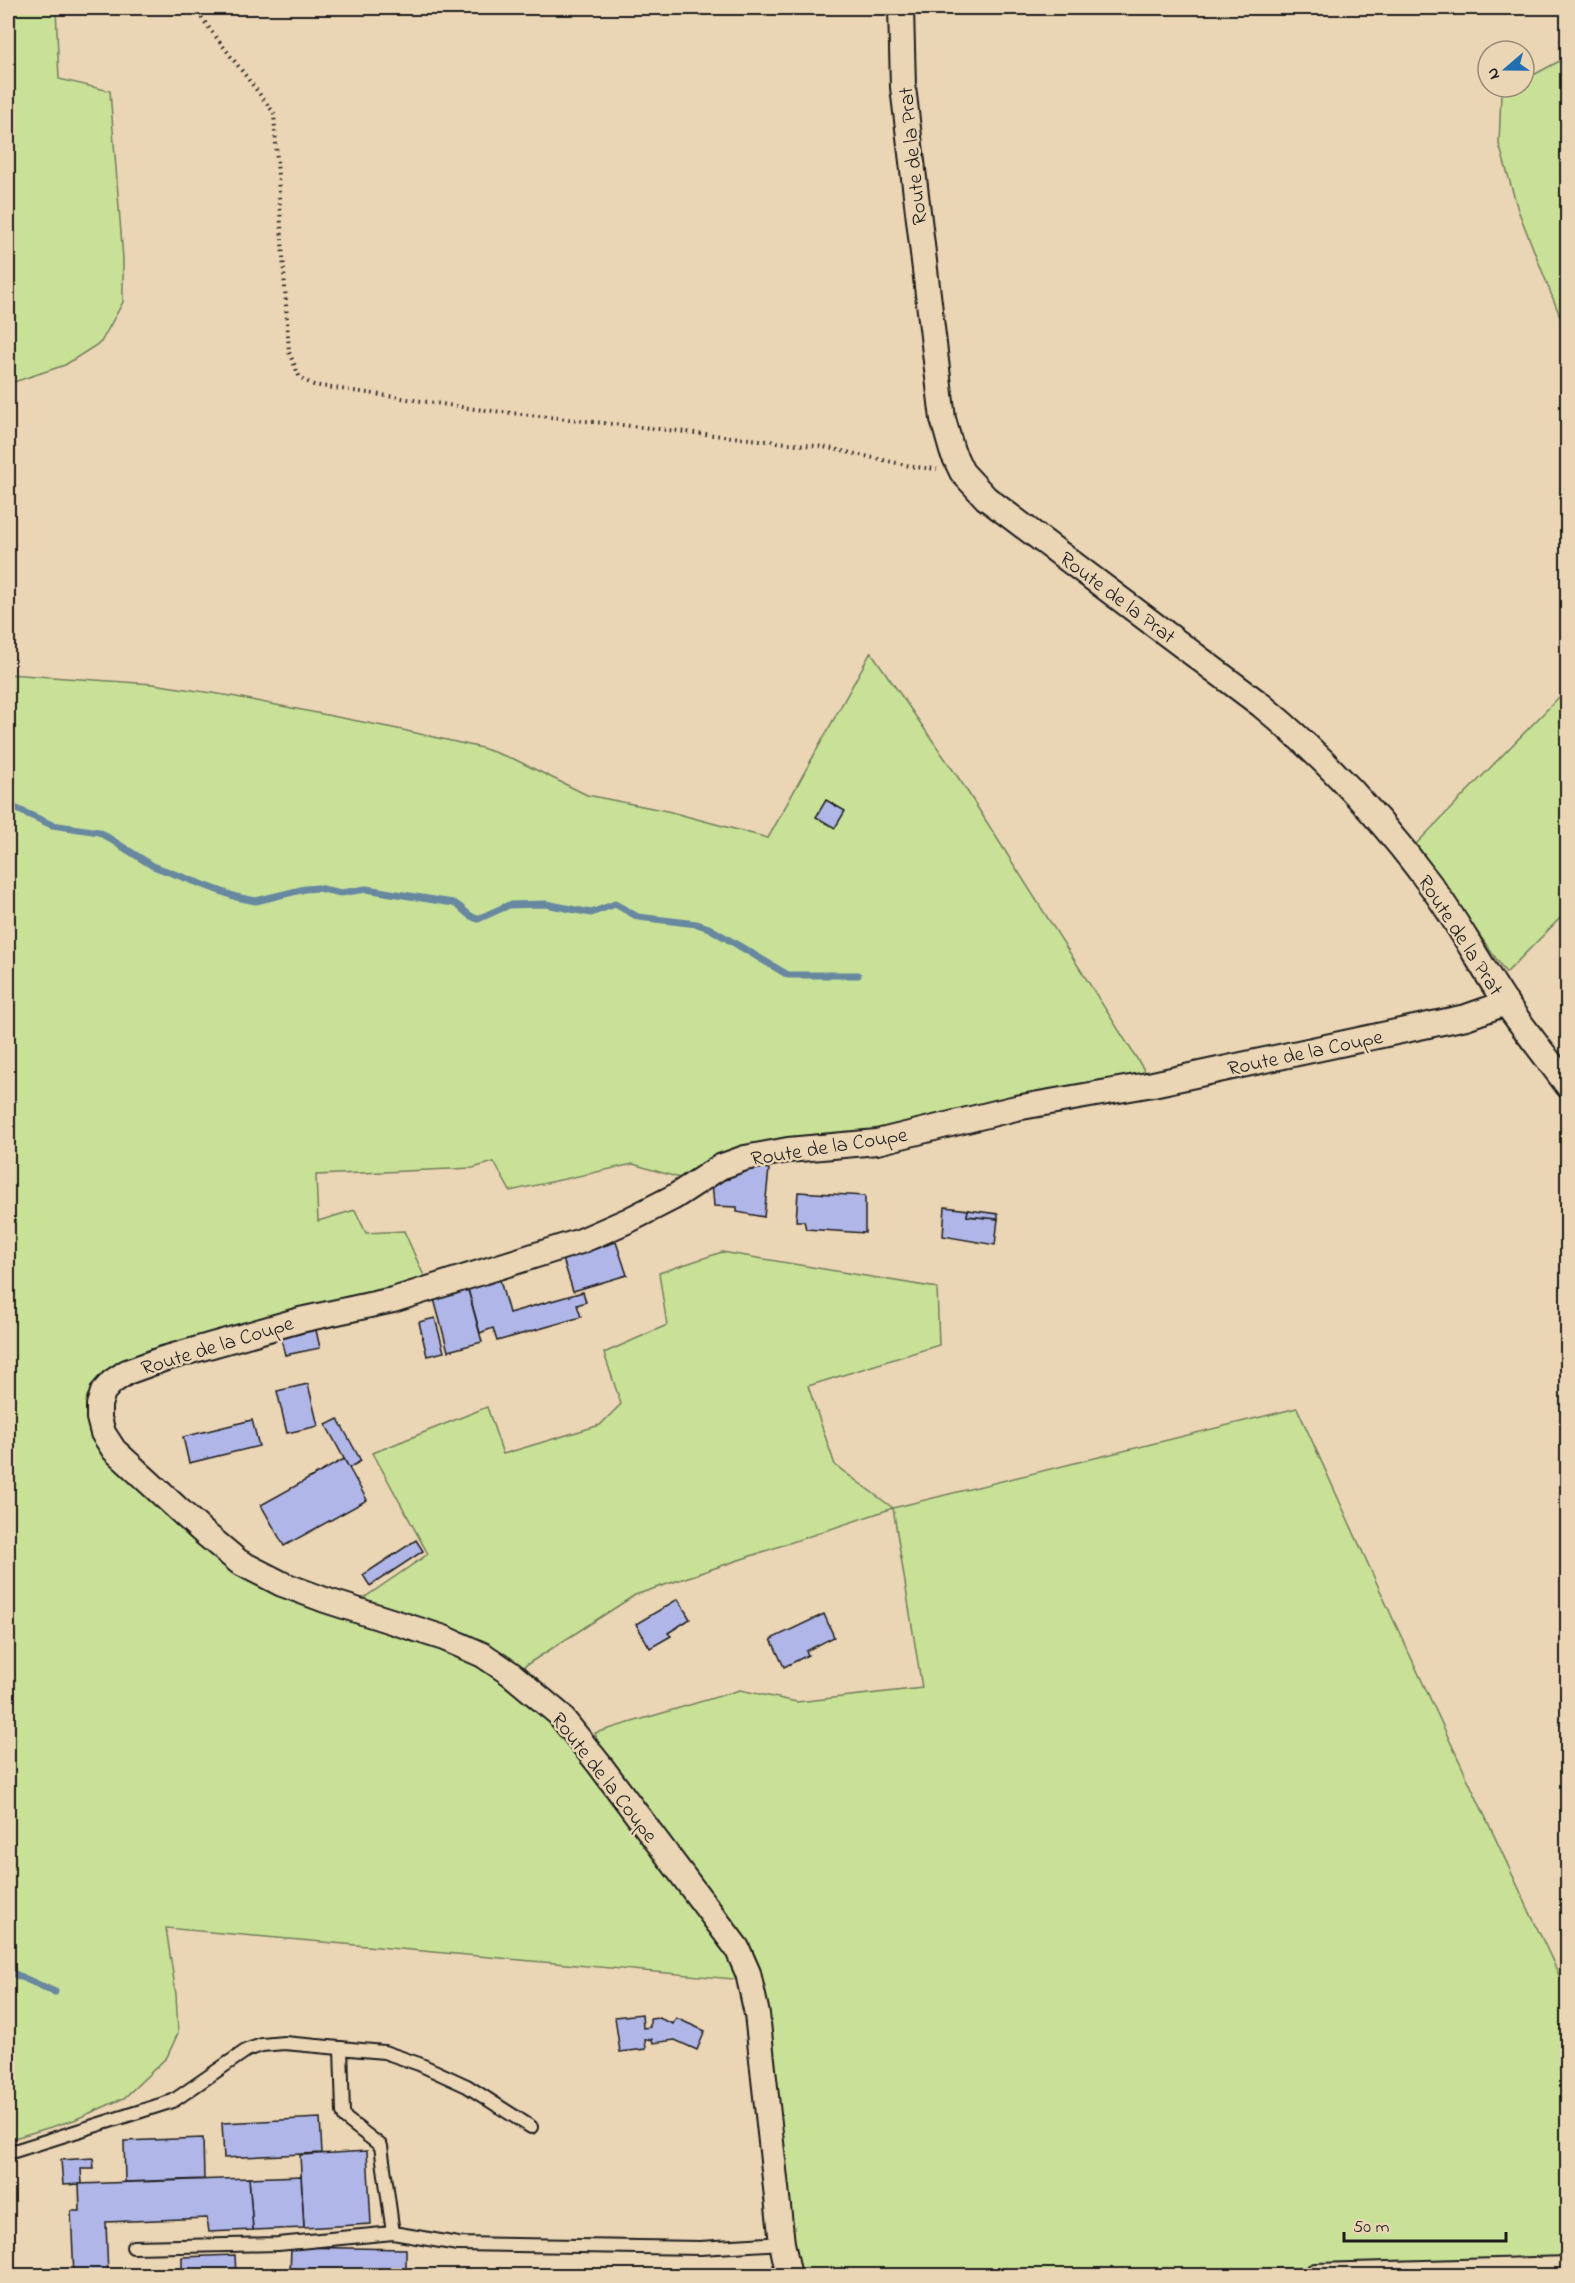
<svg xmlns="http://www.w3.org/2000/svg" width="1575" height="2283" viewBox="0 0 1575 2283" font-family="'Indie Flower',sans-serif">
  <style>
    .green { fill: #c8e197; stroke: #727e5a; stroke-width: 1.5 }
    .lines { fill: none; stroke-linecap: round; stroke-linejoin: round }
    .stream { stroke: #6788a0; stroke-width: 7 }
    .building { fill: #b0b6e7; stroke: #1c1c1c; stroke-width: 1.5 }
    .lane-casing { stroke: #1c1c1c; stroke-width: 16 }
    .street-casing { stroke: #1c1c1c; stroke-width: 28 }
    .path { stroke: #1c1c1c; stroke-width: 4; stroke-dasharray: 1.5 4.5; stroke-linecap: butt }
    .lane { stroke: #ead5b4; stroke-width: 12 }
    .street { stroke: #ead5b4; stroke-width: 24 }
    .labels { text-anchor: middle; stroke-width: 5; stroke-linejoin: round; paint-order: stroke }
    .street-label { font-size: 21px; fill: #1c1c1c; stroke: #ead5b4 }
  </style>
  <rect width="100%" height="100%" fill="#ead5b4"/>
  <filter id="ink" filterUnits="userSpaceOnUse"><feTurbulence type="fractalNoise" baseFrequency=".0167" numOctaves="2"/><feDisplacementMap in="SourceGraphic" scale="12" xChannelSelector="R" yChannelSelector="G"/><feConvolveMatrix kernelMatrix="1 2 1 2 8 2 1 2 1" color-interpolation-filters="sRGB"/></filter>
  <g filter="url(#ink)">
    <g class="green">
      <path d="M8,8H56L59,79L110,91L123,259V302L101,342L65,365L8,384Z"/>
      <path d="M1567,57V334L1518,210L1499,144L1501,93L1511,87H1524V80Z"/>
      <path d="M871,652L962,783L1146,1073L876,1131L786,1140L683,1179L633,1164L510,1191L494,1162L473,1168L316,1175L318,1221L355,1210L366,1233L404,1231L424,1276L405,1286L99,1379L87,1396L86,1416L90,1434L102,1451L183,1526L483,1664L526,1697L566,1736L729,1951L744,1980L166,1928L176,1994L178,2033L167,2057L124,2098L74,2120L8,2140V674L153,684L231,696L398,729L482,748L516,760L587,795L667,811L768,838Z"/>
      <path d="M1567,689V911L1506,973L1416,844Z"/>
      <path d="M722,1252L937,1288L939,1345L808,1386L835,1465L893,1508L1297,1408L1394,1621L1567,1992V2262L956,2275H798L790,2262L763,1985L757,1968L599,1747L595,1733L740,1690L797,1702L922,1688L893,1508L635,1595L523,1667L492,1646L466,1633L358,1602L428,1554L373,1453L487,1407L503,1454L600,1425L621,1404L604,1353L667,1325L659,1273Z"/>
    </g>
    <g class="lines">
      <g class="stream">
        <path d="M8,805L52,825L99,832L153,866L236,897L256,901L305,889L318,888L341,893L366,889L453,903C464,907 466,917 478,919L509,905L546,904L591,913L615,904L638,917L697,924L709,928L788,975H858"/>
        <path d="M8,1971L55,1992"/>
      </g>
    </g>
    <g class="building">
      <path d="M826,800L845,811L835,828L816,817Z"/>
      <path d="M746,1165L769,1169L764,1217L737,1212V1207L714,1206L712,1181L729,1179L728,1168Z"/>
      <path d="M798,1192L865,1196V1233L806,1229L804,1221H796Z"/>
      <path d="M945,1207L968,1210L967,1216L998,1219L995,1245L943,1236Z"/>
      <path d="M968,1210L998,1214V1219L967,1216Z"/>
      <path d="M616,1242L627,1275L573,1291L563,1259Z"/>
      <path d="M498,1273L509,1313L583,1292L586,1302L577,1305L581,1317L497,1341L493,1328L480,1333L466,1282Z"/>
      <path d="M468,1290L482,1342L448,1351L434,1299Z"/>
      <path d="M435,1318L444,1352L427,1356L419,1322Z"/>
      <path d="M316,1330L320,1348L285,1355L281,1338Z"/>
      <path d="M308,1384L318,1426L287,1433L277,1391Z"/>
      <path d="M338,1419L361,1461L349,1468L326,1425Z"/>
      <path d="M252,1420L259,1446L189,1463L183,1437Z"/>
      <path d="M344,1459L367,1500L284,1546L261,1505Z"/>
      <path d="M416,1540L423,1551L370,1586L363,1575Z"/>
      <path d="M678,1599L690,1619L668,1633L671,1636L650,1648L636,1624Z"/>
      <path d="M824,1614L834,1637L806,1651L808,1655L784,1667L771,1639Z"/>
      <path d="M642,2014L643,2028L650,2027V2019L659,2018L673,2024L676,2018L705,2031L697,2050L675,2040L653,2043L652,2039L645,2040L646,2049L620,2052L615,2017Z"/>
      <path d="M320,2118L322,2153L224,2158L222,2123Z"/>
      <path d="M203,2138L204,2179L125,2182L124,2141Z"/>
      <path d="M367,2151L371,2224L304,2228L300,2155Z"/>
      <path d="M93,2158L94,2169H81L82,2184L63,2185L61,2160Z"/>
      <path d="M301,2176L304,2228L253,2230L249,2178Z"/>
      <path d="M249,2178L253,2230L209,2232L207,2218L106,2222L108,2276H74L71,2211H80L79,2184Z"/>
      <path d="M291,2247L406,2249V2276L290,2275Z"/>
      <path d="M235,2255L236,2275L182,2276V2257Z"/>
    </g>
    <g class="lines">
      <g class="lane-casing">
        <g id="lane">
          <path d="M341,2048L343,2112L345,2118L381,2146L393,2233"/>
          <path d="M8,2153L173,2101L247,2050L262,2045L284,2043L384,2052L419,2064L467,2086L531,2127"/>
          <path d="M133,2247L278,2244L393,2233L458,2244L700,2248L782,2243"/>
        </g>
      </g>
      <g class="street-casing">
        <g id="street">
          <path d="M901,8L903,87L943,419L952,451L962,472L986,498L1261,705C1324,757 1380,817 1429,883C1457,920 1479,963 1505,1002C1525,1030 1547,1058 1568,1086"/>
          <path d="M789,2276L782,2243L757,2014L748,1973L737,1948L599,1764L559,1714L511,1674L483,1655L444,1638L325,1600L282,1584L239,1562L203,1532L114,1450L103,1433L99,1418V1405L103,1392L112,1382L127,1372L163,1359L300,1320L393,1300L581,1241L629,1220L674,1197L720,1167L745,1158L788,1150L877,1142L1016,1108L1153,1084L1466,1017L1506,1003"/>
          <path d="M1316,2276L1568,2269"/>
        </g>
      </g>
      <path class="path" d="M194,8L274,113L289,352L300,378L314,385L475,409L824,447L915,467L937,469"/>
      <use href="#lane" class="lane"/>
      <use href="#street" class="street"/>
    </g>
  </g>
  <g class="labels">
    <g class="street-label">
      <text transform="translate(912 156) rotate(-96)" y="7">Route de la Prat</text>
      <text transform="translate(1118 597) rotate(37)" y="7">Route de la Prat</text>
      <text transform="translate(1461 935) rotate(57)" y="7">Route de la Prat</text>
      <text transform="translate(1305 1052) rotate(-12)" y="7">Route de la Coupe</text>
      <text transform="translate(829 1146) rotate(-9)" y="7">Route de la Coupe</text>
      <text transform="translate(217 1345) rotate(-17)" y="7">Route de la Coupe</text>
      <text transform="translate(605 1777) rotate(52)" y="7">Route de la Coupe</text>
    </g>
  </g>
  <rect width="1575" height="2283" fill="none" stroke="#ead5b4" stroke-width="30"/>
  <rect x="15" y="15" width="1545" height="2253" fill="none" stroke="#1c1c1c" stroke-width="2" filter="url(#ink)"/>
  <g transform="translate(1506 69) rotate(250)"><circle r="28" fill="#ead5b4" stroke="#988b77" stroke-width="1.5"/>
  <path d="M0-4.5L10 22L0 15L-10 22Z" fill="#1f6fb2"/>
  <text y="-9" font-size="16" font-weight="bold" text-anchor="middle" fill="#1c1c1c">N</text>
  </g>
  <path d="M1344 2232v9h162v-9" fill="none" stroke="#1c1c1c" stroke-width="3"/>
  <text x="1353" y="2232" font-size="18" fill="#1c1c1c" stroke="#ead5b4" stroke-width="4.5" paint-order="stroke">50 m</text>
</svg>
